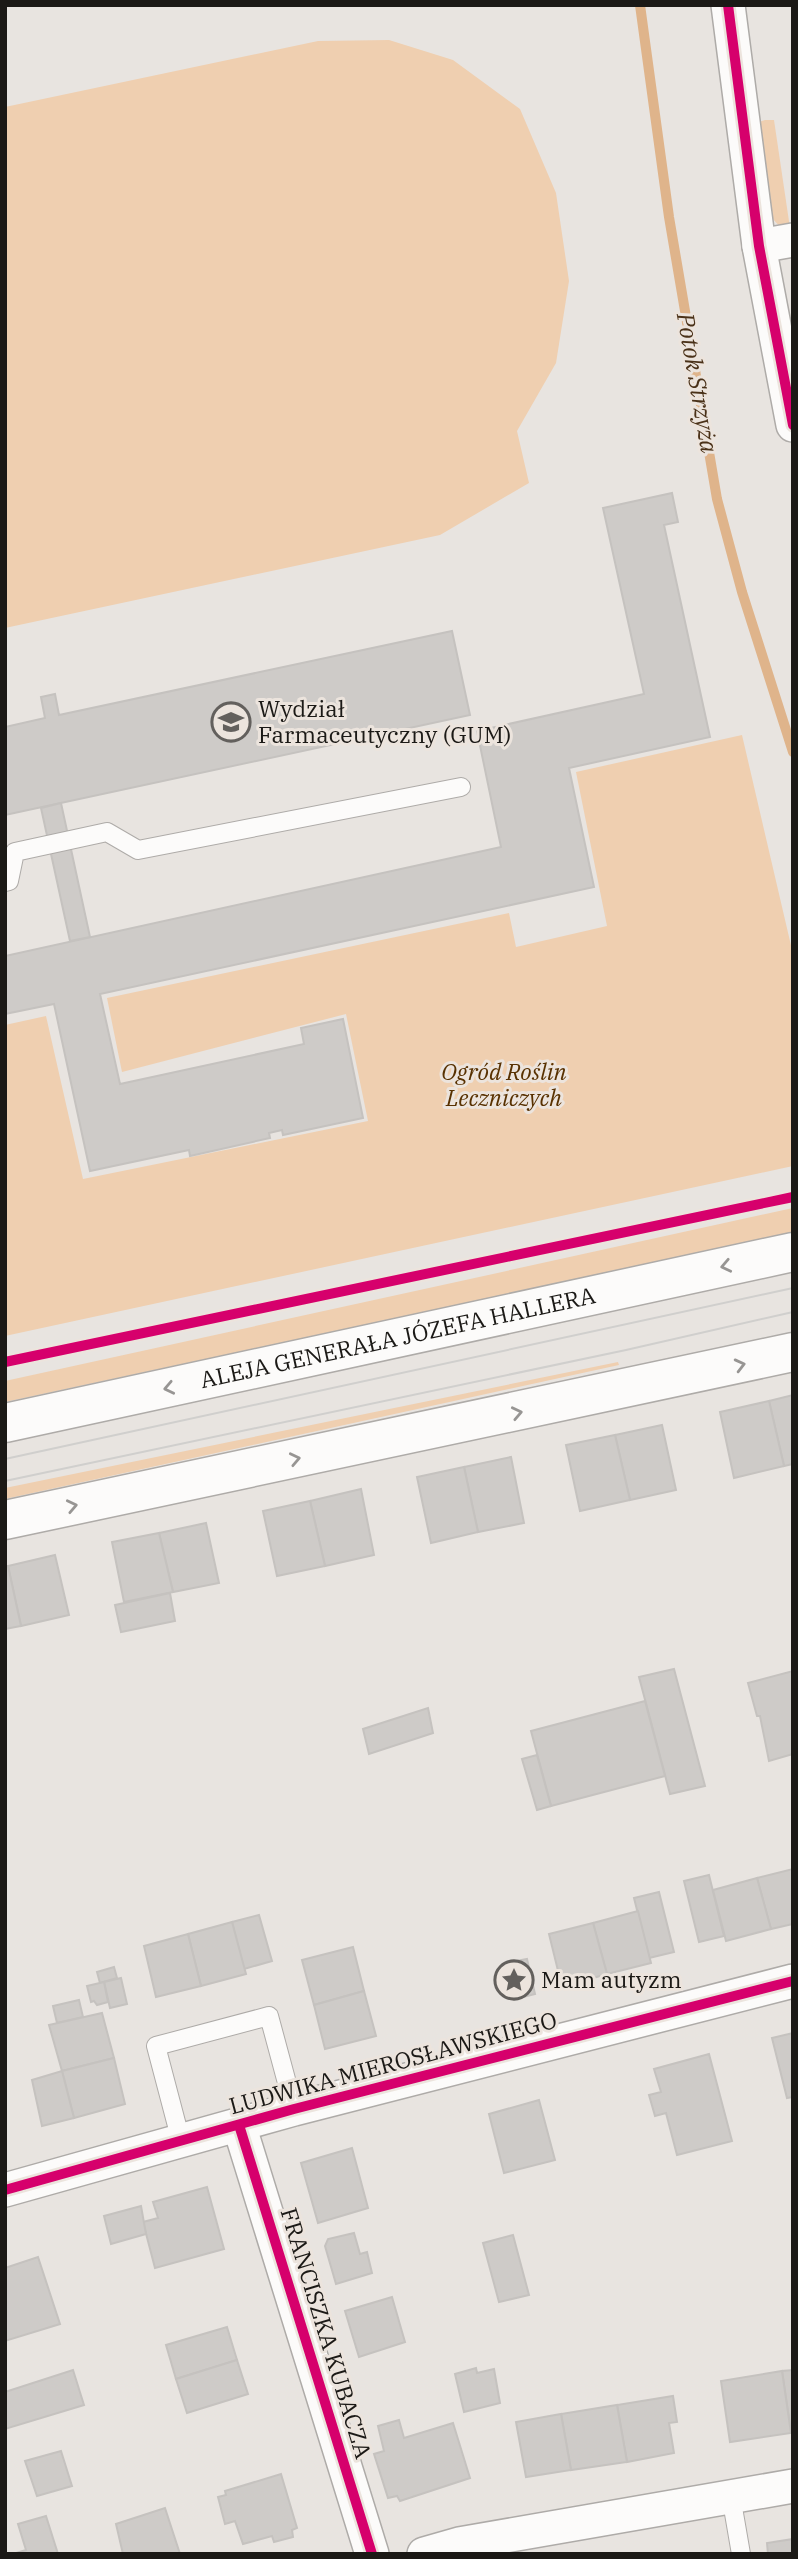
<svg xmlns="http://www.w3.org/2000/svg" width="798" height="2559" viewBox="0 0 798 2559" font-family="'IBM Plex Serif',serif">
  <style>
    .green { fill: #efcfb0 }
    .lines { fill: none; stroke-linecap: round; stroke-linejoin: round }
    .stream { stroke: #dfb48b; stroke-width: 10 }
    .building { fill: #cecbc8; stroke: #c5c2bf; stroke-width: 2 }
    .lane-casing { stroke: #aeaba8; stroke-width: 20 }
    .street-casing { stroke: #aeaba8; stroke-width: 36 }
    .secondary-casing { stroke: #aeaba8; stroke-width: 41 }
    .lane { stroke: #fcfbfa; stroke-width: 18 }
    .street { stroke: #fcfbfa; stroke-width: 33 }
    .secondary { stroke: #fcfbfa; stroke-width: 38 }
    .tram { stroke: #d0cfcd; stroke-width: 2 }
    .cycleway-casing { stroke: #ece4dd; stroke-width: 15 }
    .cycleway { stroke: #d6006c; stroke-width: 10 }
    .oneway { stroke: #979593 }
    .labels { text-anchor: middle; stroke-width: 6; stroke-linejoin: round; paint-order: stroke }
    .poi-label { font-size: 23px; fill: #1b1916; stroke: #ece4dd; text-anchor: start }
    .park-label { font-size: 23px; font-style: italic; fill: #583101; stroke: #ece4dd }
    .street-label { font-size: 23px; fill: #1b1916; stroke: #ece4dd }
    .water-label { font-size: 24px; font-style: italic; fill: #4a3118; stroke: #ece4dd }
  </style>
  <rect width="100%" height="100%" fill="#e8e4e0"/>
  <g class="green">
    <path d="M389,40L453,60L520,109L556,193L569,281L556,363L517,431L529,483L440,535L5,628V107L318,41Z"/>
    <path d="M765,120H774L790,228L782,229L771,217L756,123Z"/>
    <path d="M742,735L793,954V1166L5,1336V1025L46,1016L83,1179L368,1121L346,1014L122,1072L107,998L509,913L516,947L607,926L576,772Z"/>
    <path d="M793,1208V1233L5,1402V1381Z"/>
    <path d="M618,1362L619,1365L5,1499V1488Z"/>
  </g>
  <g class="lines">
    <path class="stream" d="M640,5L669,217L717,499L742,592L793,752"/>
  </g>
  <g class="building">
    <path d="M672,493L678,522L664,525L710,737L569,768L594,887L100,994L120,1084L304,1044L301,1028L343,1019L363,1118L283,1135L282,1130L269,1133L270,1138L190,1156L189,1150L90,1171L54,1004L5,1014V956L501,847L477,731L644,694L603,508Z"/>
    <path d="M452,631L470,715L5,815V727L45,718L41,697L55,694L59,715Z"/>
    <path d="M61,803L90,937L70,941L41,808Z"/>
    <path d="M793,1395V1464L784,1466L769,1401Z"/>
    <path d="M769,1401L784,1466L734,1478L720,1412Z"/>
    <path d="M662,1425L676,1490L630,1500L615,1435Z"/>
    <path d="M615,1435L630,1500L580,1511L566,1445Z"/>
    <path d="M511,1457L524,1523L478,1532L464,1467Z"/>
    <path d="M464,1467L478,1532L431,1543L417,1477Z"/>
    <path d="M361,1489L374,1555L325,1566L310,1501Z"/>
    <path d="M310,1501L325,1566L277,1576L263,1511Z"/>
    <path d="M206,1523L219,1583L173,1592L159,1533Z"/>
    <path d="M159,1533L173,1592L124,1602L112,1542Z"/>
    <path d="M55,1555L69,1615L21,1626L8,1566Z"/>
    <path d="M5,1566H8L21,1626L5,1629Z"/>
    <path d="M170,1593L175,1621L121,1632L115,1605Z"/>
    <path d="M674,1669L705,1786L670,1794L639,1677Z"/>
    <path d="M793,1671V1754L769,1761L760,1716H757L748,1683Z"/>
    <path d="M645,1701L665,1776L551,1806L531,1731Z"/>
    <path d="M428,1708L433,1733L369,1754L363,1729Z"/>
    <path d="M537,1755L551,1806L537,1810L522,1759Z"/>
    <path d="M793,1869V1924L771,1929L757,1878Z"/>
    <path d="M709,1875L724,1936L699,1942L684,1881Z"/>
    <path d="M757,1878L771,1929L726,1941L713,1890Z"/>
    <path d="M659,1892L674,1952L649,1958L634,1898Z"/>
    <path d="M638,1911L651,1963L607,1974L593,1923Z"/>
    <path d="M259,1915L272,1961L244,1969L232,1922Z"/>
    <path d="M232,1922L246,1974L201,1986L188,1934Z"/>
    <path d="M593,1923L607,1974L562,1987L549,1934Z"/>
    <path d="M188,1934L201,1986L156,1997L144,1946Z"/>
    <path d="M353,1947L364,1991L314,2005L302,1960Z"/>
    <path d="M527,1959L535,1994L519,1998L511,1962Z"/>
    <path d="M114,1967L117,1978L100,1983L97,1972Z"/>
    <path d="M121,1978L127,2004L110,2008L104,1982Z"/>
    <path d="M104,1982L108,2002L97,2005L94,2001L91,2002L87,1986Z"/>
    <path d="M364,1991L376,2036L325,2049L314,2005Z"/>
    <path d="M79,2000L83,2017L57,2023L53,2006Z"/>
    <path d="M102,2013L114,2058L62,2071L49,2025Z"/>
    <path d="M793,2033V2097L787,2098L772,2038Z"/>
    <path d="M709,2054L732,2141L677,2155L666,2113L655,2116L649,2095L661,2092L654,2069Z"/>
    <path d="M114,2058L125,2104L74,2118L62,2071Z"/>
    <path d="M62,2071L74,2118L42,2126L32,2080Z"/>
    <path d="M539,2100L555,2160L504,2173L489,2114Z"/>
    <path d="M352,2148L368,2208L318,2223L301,2163Z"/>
    <path d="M207,2187L224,2249L155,2268L143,2222L158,2218L153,2202Z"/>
    <path d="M141,2206L146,2234L111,2244L104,2216Z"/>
    <path d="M354,2233L360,2254L367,2252L372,2273L336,2284L325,2246L328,2239Z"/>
    <path d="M513,2235L529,2295L499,2302L483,2243Z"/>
    <path d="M38,2257L60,2324L5,2341V2268Z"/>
    <path d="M392,2297L405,2342L359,2357L345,2311Z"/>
    <path d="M227,2327L237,2360L176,2379L166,2345Z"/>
    <path d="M237,2360L248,2394L187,2413L176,2379Z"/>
    <path d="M476,2368L477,2373L494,2369L500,2403L464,2412L455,2374Z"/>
    <path d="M73,2370L84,2405L5,2429V2392Z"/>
    <path d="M793,2370V2433H791L782,2371Z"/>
    <path d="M782,2371L791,2433L730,2442L721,2381Z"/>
    <path d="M673,2396L677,2422L669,2423L674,2453L627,2462L617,2405Z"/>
    <path d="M617,2405L627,2462L571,2470L561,2414Z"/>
    <path d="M561,2414L571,2470L526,2477L516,2422Z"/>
    <path d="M399,2420L404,2438L453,2423L470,2478L400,2501L397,2496L388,2498L374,2454L384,2451L378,2426Z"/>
    <path d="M61,2451L72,2486L37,2496L25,2461Z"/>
    <path d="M281,2474L297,2528L292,2530L293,2537L274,2542L272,2536L243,2544L235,2521L225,2524L218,2497L226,2495L225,2491Z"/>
    <path d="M165,2508L180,2554H123L116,2524Z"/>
    <path d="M46,2516L58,2554H13L26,2550L18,2524Z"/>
    <path d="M793,2539V2554H768L767,2543Z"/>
  </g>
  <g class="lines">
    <g class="lane-casing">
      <g id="lane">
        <path d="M5,882L9,881L15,852L107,832L138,850L461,787"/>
        <path d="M181,2141L156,2046L269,2016L294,2109"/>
        <path d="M731,2496L741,2554"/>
      </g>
    </g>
    <g class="street-casing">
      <g id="street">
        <path d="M728,5L759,246L793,425"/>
        <path d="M759,246L793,240"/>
        <path d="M239,2125L372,2554"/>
        <path d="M5,2190L294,2109L793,1981"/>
        <path d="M424,2554L459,2544L793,2486"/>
      </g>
    </g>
    <g class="secondary-casing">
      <g id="secondary">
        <path id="s1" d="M5,1423L793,1252"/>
        <path d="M5,1520L793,1352"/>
      </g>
    </g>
    <use href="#lane" class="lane"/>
    <use href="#street" class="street"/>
    <use href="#secondary" class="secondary"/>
    <g class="tram">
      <path d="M5,1459L793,1288"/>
      <path d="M5,1481L626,1350L793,1312"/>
    </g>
    <g class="cycleway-casing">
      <g id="cycleway">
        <path d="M728,5L759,246L793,425"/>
        <path d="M5,1362L793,1197"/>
        <path d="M239,2125L372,2554"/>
        <path d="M5,2190L294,2109L793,1981"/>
      </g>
    </g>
    <use href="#cycleway" class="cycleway"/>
  </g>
  <defs><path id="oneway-chevron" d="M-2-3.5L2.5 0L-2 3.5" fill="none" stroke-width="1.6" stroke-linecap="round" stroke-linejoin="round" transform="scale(1.75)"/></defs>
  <g class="oneway">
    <use href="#oneway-chevron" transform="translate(726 1266) rotate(168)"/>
    <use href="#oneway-chevron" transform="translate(740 1365) rotate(-14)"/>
    <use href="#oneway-chevron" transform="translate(169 1388) rotate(168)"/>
    <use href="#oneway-chevron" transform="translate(517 1413) rotate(-12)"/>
    <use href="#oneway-chevron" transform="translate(295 1459) rotate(-12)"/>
    <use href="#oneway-chevron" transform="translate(72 1506) rotate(-12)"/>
  </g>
  <defs>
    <g id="university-ring" transform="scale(2.0125)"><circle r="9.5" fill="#ece4dd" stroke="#63605d" stroke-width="1.5"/><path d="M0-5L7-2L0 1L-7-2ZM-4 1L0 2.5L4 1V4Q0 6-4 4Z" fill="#63605d"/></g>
    <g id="sight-ring" transform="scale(2.0125)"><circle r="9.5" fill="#ece4dd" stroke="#63605d" stroke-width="1.5"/><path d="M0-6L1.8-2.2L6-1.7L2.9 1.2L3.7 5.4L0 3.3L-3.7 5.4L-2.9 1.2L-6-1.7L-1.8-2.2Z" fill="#63605d"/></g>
  </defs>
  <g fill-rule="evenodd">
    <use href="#university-ring" x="231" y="722"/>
    <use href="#sight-ring" x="514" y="1980"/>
  </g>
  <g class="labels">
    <g class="poi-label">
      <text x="258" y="717">Wydział<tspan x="258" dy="26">Farmaceutyczny (GUM)</tspan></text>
      <text x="541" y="1988">Mam autyzm</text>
    </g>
    <g class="park-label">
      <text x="504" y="1080">Ogród Roślin<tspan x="504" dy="26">Leczniczych</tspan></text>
    </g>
    <g class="street-label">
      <text dy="8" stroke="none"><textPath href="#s1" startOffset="402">ALEJA GENERAŁA JÓZEFA HALLERA</textPath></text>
      <text transform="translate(393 2063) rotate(-15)" y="8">LUDWIKA MIEROSŁAWSKIEGO</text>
      <text transform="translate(326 2333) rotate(73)" y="8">FRANCISZKA KUBACZA</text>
    </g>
    <g class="water-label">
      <text transform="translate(697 383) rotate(80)" y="8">Potok Strzyża</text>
    </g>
  </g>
  <rect width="798" height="2559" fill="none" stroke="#1b1916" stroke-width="14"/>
</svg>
